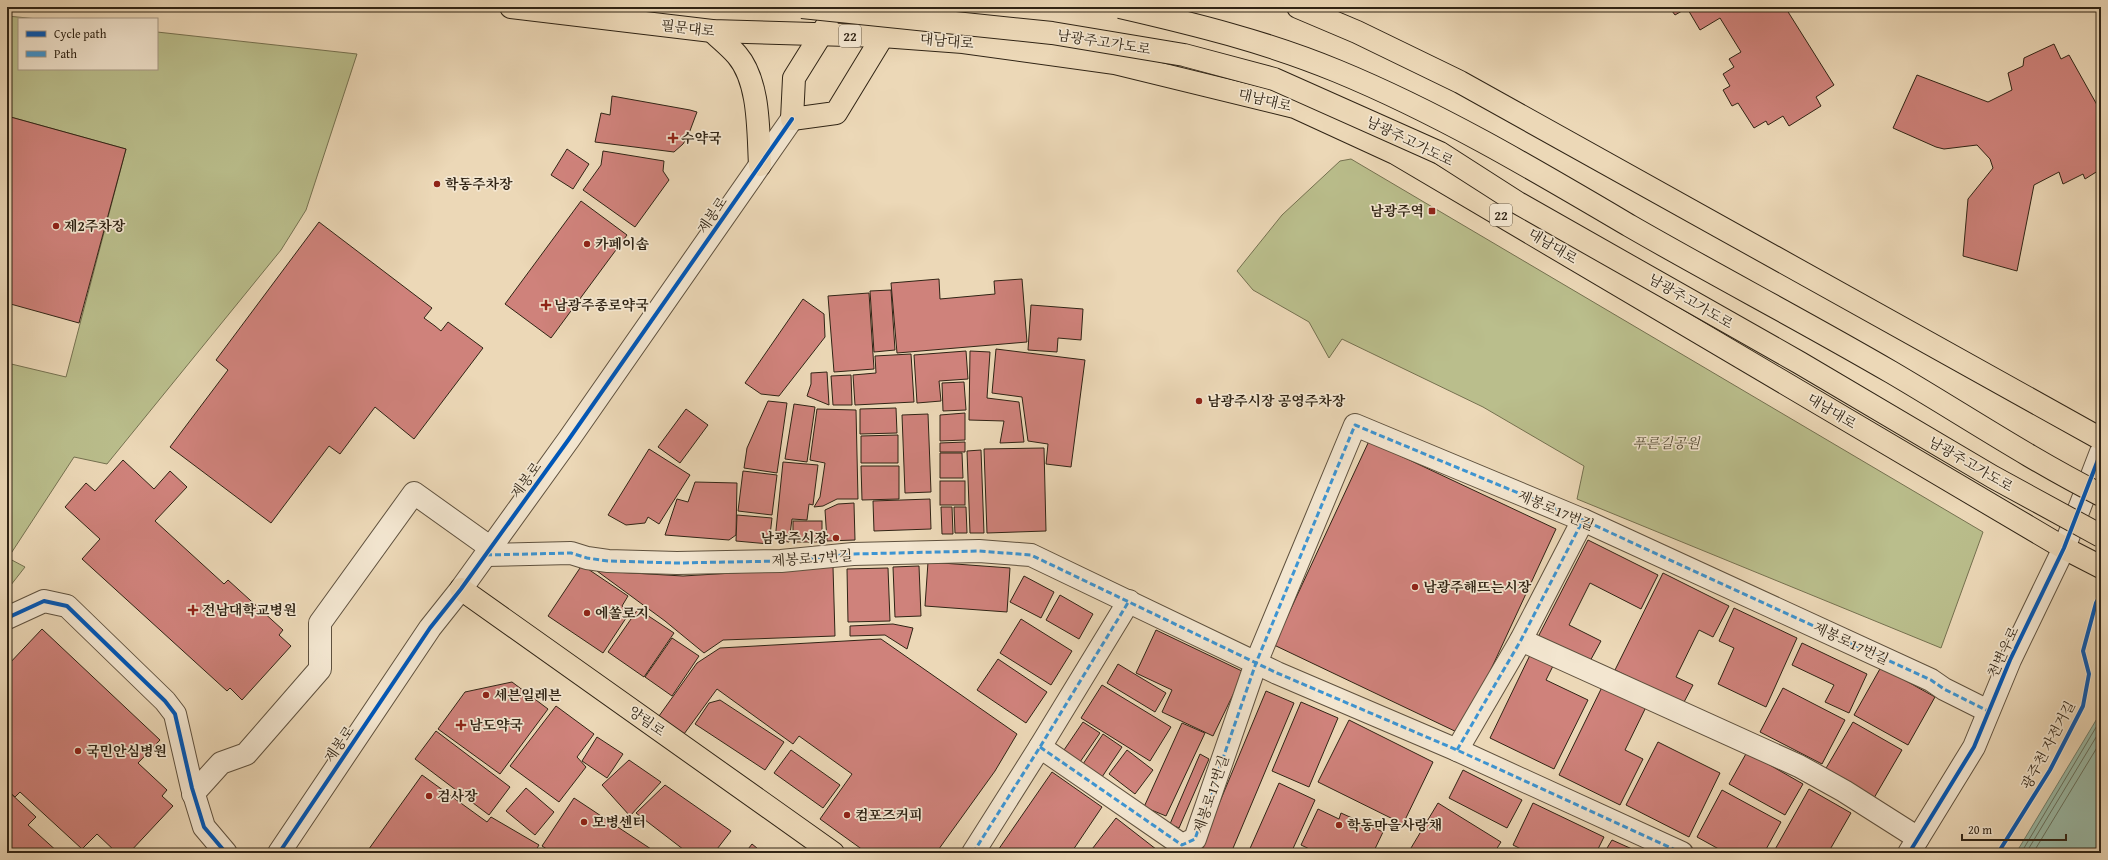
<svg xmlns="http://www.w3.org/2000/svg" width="2108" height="860" viewBox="0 0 2108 860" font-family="'Gentium Book Plus','Noto Serif KR',serif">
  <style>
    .green { fill: #babe8c; stroke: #757150 }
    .water { fill: #9abba8; stroke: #707f6d }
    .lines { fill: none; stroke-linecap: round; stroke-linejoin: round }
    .shore { stroke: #65705e; stroke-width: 1 }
    .building { fill: #cf827b; stroke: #302415 }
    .minor-casing { stroke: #5f513e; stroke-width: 24 }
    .major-casing { stroke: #302415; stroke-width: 24 }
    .minor { stroke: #f3e6d0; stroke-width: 22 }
    .major { stroke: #ecd8b7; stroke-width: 22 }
    .major-bridge-casing { stroke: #302415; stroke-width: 24; stroke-linecap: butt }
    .major-bridge { stroke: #ecd8b7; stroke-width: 22 }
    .quiet { stroke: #3d95d3; stroke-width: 3; stroke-dasharray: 6 3; stroke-linecap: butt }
    .cycleway-casing { stroke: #f3e6d0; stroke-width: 6 }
    .cycleway { stroke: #0057b8; stroke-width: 4 }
    .poi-dot { fill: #8f2418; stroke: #f3e6d0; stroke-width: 1.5 }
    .labels { text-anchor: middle; stroke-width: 3.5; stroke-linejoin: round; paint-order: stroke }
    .shield { fill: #f3e6d0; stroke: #6a5e4d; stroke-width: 1 }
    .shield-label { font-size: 13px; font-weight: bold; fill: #302415 }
    .street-label { font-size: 14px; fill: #302415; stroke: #f3e6d0 }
    .poi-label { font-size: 14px; font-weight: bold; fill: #302415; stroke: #f3e6d0; text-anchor: start }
    .park-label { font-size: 14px; font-style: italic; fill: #524a33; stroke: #f3e6d0 }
  </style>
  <rect width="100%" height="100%" fill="#ecd8b7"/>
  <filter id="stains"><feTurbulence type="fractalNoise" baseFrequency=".005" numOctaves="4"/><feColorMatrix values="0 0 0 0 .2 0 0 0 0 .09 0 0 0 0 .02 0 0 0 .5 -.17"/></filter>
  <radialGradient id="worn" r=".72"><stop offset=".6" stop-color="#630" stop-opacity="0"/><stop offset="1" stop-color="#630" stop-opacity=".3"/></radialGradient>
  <g class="green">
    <path d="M7,16L38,19H19V69H157V32L357,54L306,210L281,250L107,464L74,457L8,558L25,567L7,590V363L66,377L126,149L7,116Z"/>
    <path d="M1351,159L1983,532L1941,648L1577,499L1584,466L1483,407L1342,339L1329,358L1309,322L1253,290L1237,271L1282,215L1340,161Z"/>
  </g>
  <path class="water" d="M2101,712V853H2016Z"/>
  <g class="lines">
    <g class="shore">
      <path d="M2021,853L2101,719"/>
      <path d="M2026,853L2101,729"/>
      <path d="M2033,853L2101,741"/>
    </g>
  </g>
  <g class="building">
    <path d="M1669,7H1785L1834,85L1816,97L1821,106L1789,126L1783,116L1768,125L1766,121L1754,128L1738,103L1732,106L1723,90L1730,86L1723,74L1734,67L1729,59L1741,52L1720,18L1700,30L1687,8L1675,15Z"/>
    <path d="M2054,44L2061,59L2069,55L2101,112V169L2085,179L2083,174L2063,184L2059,172L2034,185L2017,271L1963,256L1968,199L1993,168L1990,159L1977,145L1944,149L1936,147L1893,128L1917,75L1988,102L2012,90L2008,73L2023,66L2024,58Z"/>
    <path d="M612,96L690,110L697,112L688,136L683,144L674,152L595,142L601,113L610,115Z"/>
    <path d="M7,116L126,149L79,323L7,303Z"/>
    <path d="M567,149L589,164L573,189L551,175Z"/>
    <path d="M603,151L664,161L663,171L669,180L635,227L583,190L601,165Z"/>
    <path d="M581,201L627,235L551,338L505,304Z"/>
    <path d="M319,222L432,308L424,318L435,326L441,331L448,322L483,348L414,439L375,407L340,454L329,446L271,523L170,447L228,370L216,360Z"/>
    <path d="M939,279L940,299L995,294L994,281L1022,279L1027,342L897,353L891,283Z"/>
    <path d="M891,290L895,350L874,352L870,291Z"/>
    <path d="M869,293L874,369L834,372L828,296Z"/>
    <path d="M803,299L824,314L825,337L779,396L761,394L745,383Z"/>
    <path d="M1031,305L1083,309L1081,340L1058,338L1057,352L1028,350Z"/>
    <path d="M996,349L1085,360L1071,467L1046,464L1048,444L1028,441L1022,397L992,393Z"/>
    <path d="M966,351L968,379L939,381L941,401L917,403L914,355Z"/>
    <path d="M970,351L990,352L987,398L1019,402L1024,442L1000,443L1004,421L969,420Z"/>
    <path d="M911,354L914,402L855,405L853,375L876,373L875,356Z"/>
    <path d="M827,372L829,405L807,396L811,384V373Z"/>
    <path d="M851,375L852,405H833L831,376Z"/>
    <path d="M964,382L966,410L943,411L942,383Z"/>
    <path d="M768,401L787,403L777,473L744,468L747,448Z"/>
    <path d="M794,404L815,407L807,462L785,459Z"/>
    <path d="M896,408L897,433L860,434V409Z"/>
    <path d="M686,409L708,425L680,463L658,447Z"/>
    <path d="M817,409L856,410L858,499H837L823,506L814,507L820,497L825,463L810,460Z"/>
    <path d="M965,413V440L940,441V415Z"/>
    <path d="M928,414L931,492L905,493L902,415Z"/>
    <path d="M898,435V463H861V436Z"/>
    <path d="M1369,441L1556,529L1461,734L1274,645Z"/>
    <path d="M965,442V452H940V443Z"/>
    <path d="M1044,448L1046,531L987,533L984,449Z"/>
    <path d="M649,449L690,475L659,524L648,517L645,523L626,525L608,515Z"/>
    <path d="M981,450L984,533H970L967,451Z"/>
    <path d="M940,453H962L963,478H940Z"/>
    <path d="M123,460L154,489L170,471L187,487L155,521L224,584L228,580L283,630L279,635L291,646L242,700L230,688L227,691L82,559L100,539L65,507L86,483L95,491Z"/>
    <path d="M783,462L818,465L813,505L809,504L807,520L792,519L789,542L775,540Z"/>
    <path d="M861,466H899V499L862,500Z"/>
    <path d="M743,471L777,475L772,515L738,511Z"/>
    <rect x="940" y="481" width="25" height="24"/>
    <path d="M695,482L737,483L736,535L729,540L665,535L677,499L688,502Z"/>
    <path d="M930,499L931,529L874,531L873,501Z"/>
    <path d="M854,503L855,540L827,541L825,510L838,504Z"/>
    <path d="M941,507H952L953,534H942Z"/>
    <path d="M954,507H966L967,533H955Z"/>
    <path d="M737,515L772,518L769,544L736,541Z"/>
    <rect x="793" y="521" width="29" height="21"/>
    <path d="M1588,540L1658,575L1641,609L1590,583L1569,625L1601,641L1589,663L1538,637Z"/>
    <path d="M928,562L1010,568L1007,612L925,606Z"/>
    <path d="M582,565L628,596L622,606L630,612L603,653L548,616Z"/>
    <path d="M919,566L921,616L895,617L893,567Z"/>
    <path d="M833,567L835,636L723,640L704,653L665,621L597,571L683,576Z"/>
    <path d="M888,568L890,621L848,622L847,569Z"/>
    <path d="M1663,573L1729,606L1713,637L1699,630L1676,677L1693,685L1683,704L1615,670Z"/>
    <path d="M1024,576L1054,592L1041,618L1010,602Z"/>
    <path d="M1060,595L1093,614L1079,639L1046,620Z"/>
    <path d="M1734,608L1797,638L1766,707L1718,684L1734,648L1719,641Z"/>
    <path d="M638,609L674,633L644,677L608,652Z"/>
    <path d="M1021,619L1072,651L1051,685L1000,653Z"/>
    <path d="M893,624L913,628L907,649L885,635L850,636V626Z"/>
    <path d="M42,629L160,740L138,763L167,790L162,796L173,806L129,853H117L97,834L82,849L20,792L15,797L7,790V666Z"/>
    <path d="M1156,630L1244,672L1213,736L1162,712L1172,690L1136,673Z"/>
    <path d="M672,638L699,656L672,696L645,677Z"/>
    <path d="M881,639L1017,734L995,771L936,853H867L820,819L852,774L799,736L793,744L717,689L684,734L659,716L697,663L720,648Z"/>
    <path d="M1802,643L1867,674L1849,713L1825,702L1834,685L1792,665Z"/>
    <path d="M1531,653L1554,664L1546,680L1588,700L1554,769L1490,738Z"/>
    <path d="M998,659L1047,692L1026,723L977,690Z"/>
    <path d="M1118,664L1166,693L1155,712L1107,683Z"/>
    <path d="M1881,667L1935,697L1908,745L1854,715Z"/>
    <path d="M512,682L548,709L500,774L438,729L465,692Z"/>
    <path d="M1604,683L1647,705L1625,750L1643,759L1620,805L1559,775Z"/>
    <path d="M1102,685L1171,727L1150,761L1081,718Z"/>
    <path d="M1783,688L1845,720L1822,764L1760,732Z"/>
    <path d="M1266,691L1294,703L1231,853H1214L1201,847Z"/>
    <path d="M720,700L784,742L765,770L695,724L709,703Z"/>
    <path d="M1301,702L1338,718L1309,787L1272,771Z"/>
    <path d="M556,706L594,734L577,757L586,767L559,802L510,766Z"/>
    <path d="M1349,720L1433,762L1403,824L1318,782Z"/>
    <path d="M1083,722L1100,733L1080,762L1064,750Z"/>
    <path d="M1853,722L1902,750L1874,798L1825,770Z"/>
    <path d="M1182,723L1205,733L1166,816L1144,807Z"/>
    <path d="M436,731L510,787L489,815L415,759Z"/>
    <path d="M1103,734L1122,747L1102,777L1083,764Z"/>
    <path d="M597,737L623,754L607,778L582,761Z"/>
    <path d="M1658,742L1720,773L1689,837L1626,805Z"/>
    <path d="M791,750L840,785L823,808L774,773Z"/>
    <path d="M1127,750L1153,770L1135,794L1109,774Z"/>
    <path d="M1747,752L1803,784L1785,815L1729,784Z"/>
    <path d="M1200,754L1209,759L1179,828L1170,824Z"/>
    <path d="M629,760L661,782L630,816L602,785Z"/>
    <path d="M1463,770L1522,800L1507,828L1449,798Z"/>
    <path d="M1052,772L1102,807L1071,853H996Z"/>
    <path d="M422,775L487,822L491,817L539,845L534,853H366Z"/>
    <path d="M1279,783L1315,800L1291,853H1248Z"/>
    <path d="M665,785L731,831L714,853H688L636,813Z"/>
    <path d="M526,788L554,812L535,835L506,811Z"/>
    <path d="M1809,789L1851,813L1828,853H1773Z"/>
    <path d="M7,790L36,817L28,825L59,853H7Z"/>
    <path d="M1722,790L1781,822L1764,853H1726L1697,837Z"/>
    <path d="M574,798L657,853H553L542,846Z"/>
    <path d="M1438,803L1501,842L1494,853H1408Z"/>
    <path d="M1533,803L1604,837L1596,853H1529L1513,845Z"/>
    <path d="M1318,809L1339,819L1341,813L1383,832L1373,853H1318L1301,845Z"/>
    <path d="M1116,818L1161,853H1089Z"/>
    <path d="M1612,840L1641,853H1604Z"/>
    <path d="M752,844L763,853H745Z"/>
  </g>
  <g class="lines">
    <g class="minor-casing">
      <g id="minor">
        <path d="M486,555L571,553L587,558L608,561L677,563L781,561L853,554L979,551L1031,555L1277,673L1457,750L1682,853"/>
        <path d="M7,618L44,601L67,606L165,701L175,714L192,788L204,827L226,853"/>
        <path d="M1521,640L1799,766L1844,791L1918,838"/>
        <path d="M1040,747L1182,845L1195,839L1256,663L1355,425L1583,520L1931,680L1944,689L1988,711"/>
        <path d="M1457,750L1521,640L1583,520"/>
        <path d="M193,794L221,763L246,754L320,669V623L414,493L491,548"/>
        <path d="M279,853L430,628L461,589L569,439L792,119"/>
        <path d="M973,853L1040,747L1129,601"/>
        <path d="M1909,853L1974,747L2010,660L2064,548L2101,452"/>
      </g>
    </g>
    <g class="major-casing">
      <g id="major">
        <path d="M511,7L712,31L882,36L963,42L1115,63L1295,107L1395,153L2064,548L2101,567"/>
        <path d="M1298,7L1357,32L1460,82L2101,439"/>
        <path d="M827,25L794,78L792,119L836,113L889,26"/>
        <path d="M712,31C720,39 729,46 737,55C760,82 758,131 760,165"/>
        <path d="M461,589L833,853"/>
      </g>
    </g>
    <use href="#minor" class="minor"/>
    <use href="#major" class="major"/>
    <g class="major-bridge-casing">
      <g id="major-bridge">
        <path d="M802,7L1052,33L1184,55L1274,79L1440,153L1518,203L1800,363L1993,477L2101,536"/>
        <path d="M1120,7C1194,24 1267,42 1337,71C1439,113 1535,170 1630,226C1717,276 1805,322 1891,372C1961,413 2028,458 2101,495"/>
      </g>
    </g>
    <use href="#major-bridge" class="major-bridge"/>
    <g class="quiet">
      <path d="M2016,7L2020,10"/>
      <path d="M486,555L571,553L587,558L608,561L677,563L781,561L853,554L979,551L1031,555L1277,673L1457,750L1682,853"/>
      <path d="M1040,747L1182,845L1195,839L1256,663L1355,425L1583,520L1931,680L1944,689L1988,711"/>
      <path d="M1457,750L1521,640L1583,520"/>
      <path d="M973,853L1040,747L1129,601"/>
    </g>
    <g class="cycleway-casing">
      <g id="cycleway">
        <path d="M7,618L44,601L67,606L165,701L175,714L192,788L204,827L226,853"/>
        <path d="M279,853L430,628L461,589L569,439L792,119"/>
        <path d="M1909,853L1974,747L2010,660L2064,548L2101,452"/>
        <path d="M1998,853L2050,770L2083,706L2089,674L2083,651L2096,603L2101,594"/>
      </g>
    </g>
    <use href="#cycleway" class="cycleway"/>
  </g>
  <g class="poi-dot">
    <path d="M671 132h4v4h4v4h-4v4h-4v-4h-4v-4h4z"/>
    <circle cx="437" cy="184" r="4"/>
    <rect x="1428" y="207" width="8" height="8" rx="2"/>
    <circle cx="56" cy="226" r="4"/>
    <circle cx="587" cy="244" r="4"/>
    <path d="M544 299h4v4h4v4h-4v4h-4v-4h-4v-4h4z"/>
    <circle cx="1199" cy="401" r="4"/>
    <circle cx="836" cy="538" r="4"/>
    <circle cx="1415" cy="587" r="4"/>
    <path d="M191 604h4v4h4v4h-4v4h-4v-4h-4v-4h4z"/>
    <circle cx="587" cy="613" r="4"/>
    <circle cx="486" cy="695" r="4"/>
    <path d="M459 719h4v4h4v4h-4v4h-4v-4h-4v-4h4z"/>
    <circle cx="78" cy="751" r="4"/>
    <circle cx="429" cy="796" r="4"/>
    <circle cx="847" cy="815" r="4"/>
    <circle cx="584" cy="822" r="4"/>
    <circle cx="1339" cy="825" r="4"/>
  </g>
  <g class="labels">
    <g class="shield">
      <rect x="839" y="25" width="22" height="22" rx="3"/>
      <rect x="1490" y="204" width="22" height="22" rx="3"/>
    </g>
    <g class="shield-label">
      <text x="850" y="41">22</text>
      <text x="1501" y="220">22</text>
    </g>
    <g class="street-label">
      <text transform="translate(688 28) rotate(7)" y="5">필문대로</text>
      <text transform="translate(947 41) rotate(5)" y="5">대남대로</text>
      <text transform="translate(1104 42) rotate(9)" y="5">남광주고가도로</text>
      <text transform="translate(1265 100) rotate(14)" y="5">대남대로</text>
      <text transform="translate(1410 141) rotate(26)" y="5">남광주고가도로</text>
      <text transform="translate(712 215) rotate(-56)" y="5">제봉로</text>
      <text transform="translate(1553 246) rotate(31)" y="5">대남대로</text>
      <text transform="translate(1691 301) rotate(30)" y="5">남광주고가도로</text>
      <text transform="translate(1832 411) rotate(31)" y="5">대남대로</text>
      <text transform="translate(1971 464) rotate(30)" y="5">남광주고가도로</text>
      <text transform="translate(526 480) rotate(-54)" y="5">제봉로</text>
      <text transform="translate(1556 510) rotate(23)" y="5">제봉로17번길</text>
      <text transform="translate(812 558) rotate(-4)" y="5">제봉로17번길</text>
      <text transform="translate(1851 643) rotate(25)" y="5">제봉로17번길</text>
      <text transform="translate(2003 652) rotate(-65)" y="5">천변우로</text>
      <text transform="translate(647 721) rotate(35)" y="5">양림로</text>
      <text transform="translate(339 744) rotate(-56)" y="5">제봉로</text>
      <text transform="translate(2048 745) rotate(-62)" y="5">광주천 자전거길</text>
      <text transform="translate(1211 794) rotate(-71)" y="5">제봉로17번길</text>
    </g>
    <g class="poi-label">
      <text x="681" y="143">수약국</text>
      <text x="445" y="189">학동주차장</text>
      <text x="1424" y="216" text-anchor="end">남광주역</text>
      <text x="64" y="231">제2주차장</text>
      <text x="595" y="249">카페이솝</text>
      <text x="554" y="310">남광주종로약국</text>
      <text x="1207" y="406">남광주시장 공영주차장</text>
      <text x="828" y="543" text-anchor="end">남광주시장</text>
      <text x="1423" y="592">남광주해뜨는시장</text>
      <text x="202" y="615">전남대학교병원</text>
      <text x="595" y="618">에쏠로지</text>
      <text x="494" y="700">세븐일레븐</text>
      <text x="469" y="730">남도약국</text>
      <text x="86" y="756">국민안심병원</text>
      <text x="437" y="801">검사장</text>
      <text x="855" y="820">컴포즈커피</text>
      <text x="592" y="827">모병센터</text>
      <text x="1347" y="830">학동마을사랑채</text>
    </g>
    <g class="park-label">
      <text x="1666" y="448">푸른길공원</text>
    </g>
  </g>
  <rect width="2108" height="860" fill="none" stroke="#ecd8b7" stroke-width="24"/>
  <rect x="8" y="8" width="2092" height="844" fill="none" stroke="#302415" stroke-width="2"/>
  <rect x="12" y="12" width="2084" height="836" fill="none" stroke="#302415"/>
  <rect x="18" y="18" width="140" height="52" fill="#f3e6d0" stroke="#a59885"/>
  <rect x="26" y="31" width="20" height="6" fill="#0057b8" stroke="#a59885"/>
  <text x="54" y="38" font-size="12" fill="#302415">Cycle path</text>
  <rect x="26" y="51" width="20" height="6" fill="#3d95d3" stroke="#a59885"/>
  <text x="54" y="58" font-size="12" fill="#302415">Path</text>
  <path d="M1962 834v6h104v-6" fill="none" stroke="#302415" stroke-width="2"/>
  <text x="1968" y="834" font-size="12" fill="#302415" stroke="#f3e6d0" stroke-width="3" paint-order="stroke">20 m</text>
  <rect width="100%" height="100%" filter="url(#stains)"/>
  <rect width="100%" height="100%" fill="url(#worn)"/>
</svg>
